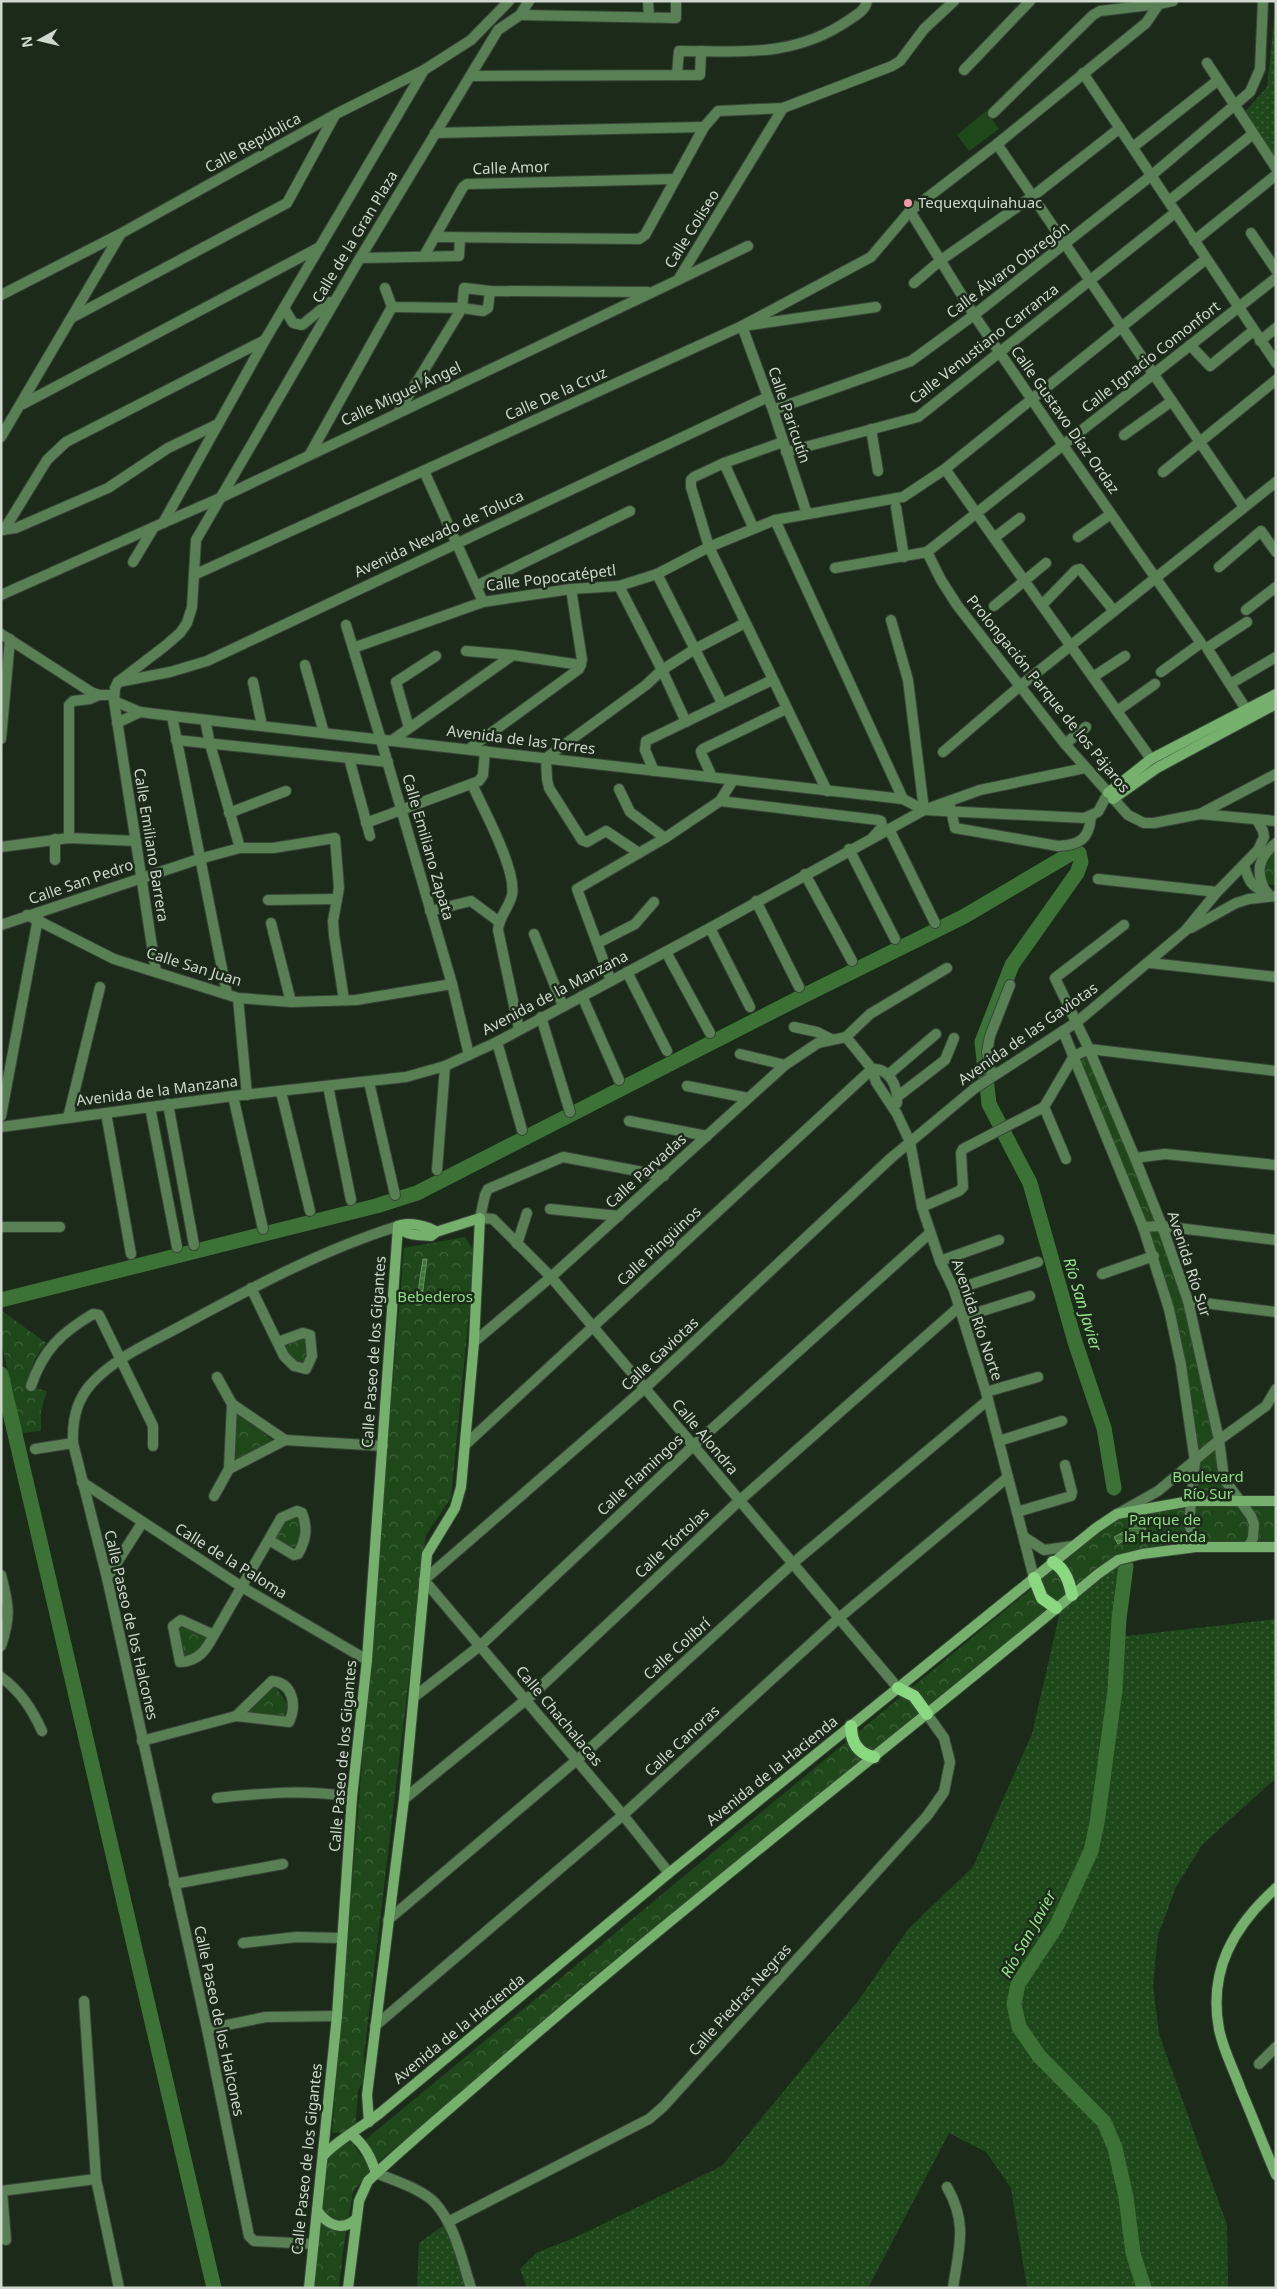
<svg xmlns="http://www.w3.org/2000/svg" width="1277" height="2289" viewBox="0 0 1277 2289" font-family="'Noto Sans',sans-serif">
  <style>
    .grass { fill: url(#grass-dots) }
    .park { fill: url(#park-crowns) }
    .pitch { fill: #1f481a }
    .water { fill: url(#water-rules); stroke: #689163 }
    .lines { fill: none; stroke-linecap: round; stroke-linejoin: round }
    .river { stroke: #3c7235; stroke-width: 15 }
    .minor-casing { stroke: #384637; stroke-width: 12 }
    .tertiary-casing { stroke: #384637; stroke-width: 12 }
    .secondary-casing { stroke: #384637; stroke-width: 12 }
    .primary-casing { stroke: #384637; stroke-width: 15 }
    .minor { stroke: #597f55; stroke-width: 10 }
    .tertiary { stroke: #597f55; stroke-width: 10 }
    .secondary { stroke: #75b16d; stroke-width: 10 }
    .primary { stroke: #8ad980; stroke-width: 12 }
    .poi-dot { fill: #f29aac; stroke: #1c2a1a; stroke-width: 2 }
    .labels { text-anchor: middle; stroke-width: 5; stroke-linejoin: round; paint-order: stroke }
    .street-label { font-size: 15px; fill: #ced8cd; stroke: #1c2a1a }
    .poi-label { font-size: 15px; fill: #ced8cd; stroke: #1c2a1a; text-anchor: start }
    .park-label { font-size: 15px; fill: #90dc86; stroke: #1c2a1a }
    .water-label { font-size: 16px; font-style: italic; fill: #96e28c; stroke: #1c2a1a }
  </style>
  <defs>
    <pattern id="grass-dots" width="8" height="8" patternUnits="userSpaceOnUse" patternTransform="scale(1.25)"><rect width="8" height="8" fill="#1f481a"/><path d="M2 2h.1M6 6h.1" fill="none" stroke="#3e623a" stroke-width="1.8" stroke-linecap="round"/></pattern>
    <pattern id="park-crowns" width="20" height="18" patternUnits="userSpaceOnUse" patternTransform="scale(1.25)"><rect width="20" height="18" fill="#1f481a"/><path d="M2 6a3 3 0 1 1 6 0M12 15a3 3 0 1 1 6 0" fill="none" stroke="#3e623a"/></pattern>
    <pattern id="water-rules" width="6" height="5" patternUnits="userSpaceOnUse" patternTransform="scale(1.25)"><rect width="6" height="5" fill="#3c7235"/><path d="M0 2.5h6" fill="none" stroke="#608c5a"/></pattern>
  </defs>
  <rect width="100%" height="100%" fill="#1c2a1a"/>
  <g class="grass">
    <path d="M1276,3V160L1244,113L1267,87Z"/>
    <path d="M1118,1560L1126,1566L1118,1637L1276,1619V1778L1202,1845L1176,1887L1158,1935L1153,1985L1159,2034L1227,2225L1228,2288H1027L1011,2188L986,2152L949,2133L868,2288H527L520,2269L536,2253L574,2238L722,2166L858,2001L909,1928L973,1867L1032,1734L1062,1603Z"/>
    <path d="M448,2222L471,2288H417L419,2243Z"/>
  </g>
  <g class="park">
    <path d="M1276,847V885L1264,884L1259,872Z"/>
    <path d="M1089,1050L1177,1274L1218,1439L1195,1460L1187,1369L1162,1270L1075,1056Z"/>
    <path d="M465,1237L475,1252L451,1498L426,1535L364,2055L365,2078L358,2091L355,2132L332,2133L404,1248Z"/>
    <path d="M1,1310L46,1343L35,1359L26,1386L47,1391L41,1411V1431L22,1433L1,1342Z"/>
    <path d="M302,1335L309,1337L306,1368L286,1355L283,1342Z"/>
    <path d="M235,1412L273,1440L233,1461Z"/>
    <path d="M1217,1442L1221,1477L1237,1500H1191L1196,1462Z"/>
    <path d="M1190,1501L1196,1547L1130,1556L1055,1604L378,2162L365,2140L1042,1580L1039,1574L1117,1514Z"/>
    <path d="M1194,1502H1276V1546L1199,1545L1193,1523Z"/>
    <path d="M294,1515L301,1519L304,1531L297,1551L274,1537L283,1520Z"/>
    <path d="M178,1621L208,1635L204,1648L181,1661L173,1627Z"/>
    <path d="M275,1685L289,1707L283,1718L240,1714Z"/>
    <path d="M351,2141L371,2169L353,2192L343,2251L339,2288H314L326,2157Z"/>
  </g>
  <path class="pitch" d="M986,111L999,129L969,151L957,135Z"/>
  <g class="water">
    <path d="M423,1259H427L421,1305H416Z"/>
    <path d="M1142,1522L1146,1529L1118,1544L1114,1537Z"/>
  </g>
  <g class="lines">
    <g class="river">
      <path d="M1005,1135L1030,1183L1075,1342L1104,1428L1114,1488"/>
      <path d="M1,1300L376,1206L417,1193L803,996L963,917L1070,854L1079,853L1081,862L1077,873L1012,965L982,1042L989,1104L999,1123"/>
      <path d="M1,1374L214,2288"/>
      <path d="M1126,1566L1119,1619L1115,1690L1097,1823L1091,1851L1057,1925L1018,1984L1014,2004L1019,2027L1039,2056L1104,2122L1115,2148L1126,2197L1133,2253L1144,2288"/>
    </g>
    <g class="minor-casing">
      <g id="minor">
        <path d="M648,1L649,17"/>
        <path d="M520,15L676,18V1"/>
        <path d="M1207,63L1276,168"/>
        <path d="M964,70L1030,1"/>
        <path d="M1083,73L1276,363"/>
        <path d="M677,74L679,51C741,51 794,58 849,20C856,15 865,11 867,1"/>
        <path d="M471,76L700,75L701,51"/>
        <path d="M993,113L1093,15L1100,11L1159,4"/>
        <path d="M435,133L704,127"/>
        <path d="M997,144L1244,507"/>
        <path d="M1133,147L1217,81"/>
        <path d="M1169,201L1253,134"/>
        <path d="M910,211L974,315L1152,175L1250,92L1260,69L1263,1"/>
        <path d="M1251,233L1276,270"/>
        <path d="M436,237L639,239L645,235L704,127L718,111L783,108L892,66L900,61L924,29L954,1"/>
        <path d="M1194,241L1276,175"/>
        <path d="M424,256L463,187L467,184L675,179"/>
        <path d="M360,258L459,256L460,238"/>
        <path d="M680,279L748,246"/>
        <path d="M914,283L941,260L1033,196L1120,128"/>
        <path d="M385,288L392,307L462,308L483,311L488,308L490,291"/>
        <path d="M1,295L120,234L336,114L424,70"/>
        <path d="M73,317L287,203L335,115"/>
        <path d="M750,325L876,307"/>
        <path d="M742,326L768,397"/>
        <path d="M1260,341L1276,328"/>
        <path d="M1190,345L1210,366L1253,331"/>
        <path d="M23,404L320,247"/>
        <path d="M773,410L807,514"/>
        <path d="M399,411L462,308L464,288L490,291L648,292"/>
        <path d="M871,429L878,471"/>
        <path d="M1124,435L1172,401"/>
        <path d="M1,437L120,235"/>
        <path d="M783,442L724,463L694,477L691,480V487L709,547L827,791"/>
        <path d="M786,452L918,417L1176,212"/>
        <path d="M310,454L392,307"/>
        <path d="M724,463L753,527"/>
        <path d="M945,469L1151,759"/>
        <path d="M424,471L483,602"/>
        <path d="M1163,472L1276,380"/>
        <path d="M220,498L678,280L783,108"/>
        <path d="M896,507L904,557"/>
        <path d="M775,520L903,799"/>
        <path d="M1,530L16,528L108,488L168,448L216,425"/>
        <path d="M4,530L47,460L66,442L265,340"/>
        <path d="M1078,537L1111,514"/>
        <path d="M994,538L1020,518"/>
        <path d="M133,562L154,527"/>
        <path d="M1219,567L1261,531L1276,552"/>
        <path d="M835,568L927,552"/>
        <path d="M657,574L722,703"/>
        <path d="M194,575L742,326L871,257L910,211L997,144L1146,23L1159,4"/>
        <path d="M476,586L630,511"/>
        <path d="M619,586L662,670L686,722"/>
        <path d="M1,595L163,523"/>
        <path d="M1042,605L1076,570L1080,569L1114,611"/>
        <path d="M994,606L1046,563"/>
        <path d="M1246,610L1276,587"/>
        <path d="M891,620L908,680L924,810L1084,818L1098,812L1108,793"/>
        <path d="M1247,622L1207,648L1251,717"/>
        <path d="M346,625L381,740"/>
        <path d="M1,634L91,692L99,695H114"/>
        <path d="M353,648L483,602L571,589L619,586L657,574L709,547L775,520L903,497L945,469L1206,259"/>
        <path d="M466,651L513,655"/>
        <path d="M305,665L324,733"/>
        <path d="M1161,672L1201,643L1063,445L1276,278"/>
        <path d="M1093,677L1125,656"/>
        <path d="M253,682L262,726"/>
        <path d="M1230,684L1276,657"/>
        <path d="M1117,711L1155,684"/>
        <path d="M172,716L227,994"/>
        <path d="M205,720L210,744L240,848"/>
        <path d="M117,723L140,712"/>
        <path d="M409,728L396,682L436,656"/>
        <path d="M1,739L10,639"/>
        <path d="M176,740L388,762"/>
        <path d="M391,741L513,655L581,665"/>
        <path d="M1065,744L1086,727"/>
        <path d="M469,749L579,669L582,660L571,589"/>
        <path d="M943,752L1020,686L1276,482"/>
        <path d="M349,758L370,836"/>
        <path d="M654,771L645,750L646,741L772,680"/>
        <path d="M712,777L702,755L701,751L703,749L786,709"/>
        <path d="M472,784C483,809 517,870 512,895C509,908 499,916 498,930L519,1029"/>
        <path d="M619,789L630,812L665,838"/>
        <path d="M720,801L878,820L881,821L882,827L873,837"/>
        <path d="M950,806L955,828L1058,846C1080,845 1089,839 1091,817"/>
        <path d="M229,813L286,791"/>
        <path d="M1200,814L1276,774"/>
        <path d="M366,823L479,781L483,775L485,751"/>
        <path d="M889,829L935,923"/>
        <path d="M69,838V705L73,701L90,699L99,695"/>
        <path d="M849,849L895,939"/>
        <path d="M639,853L606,831L587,842L582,840L549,788L547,779L546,758L646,685L662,670L695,649L745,623"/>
        <path d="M199,859L240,848H273L335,838L339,888L333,921L334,935L344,1000"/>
        <path d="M55,860V839"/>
        <path d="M805,874L852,961"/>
        <path d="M1098,879L1217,892"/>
        <path d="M268,900L337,899"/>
        <path d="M756,901L799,987"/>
        <path d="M430,911L471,901L498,921"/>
        <path d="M271,923L291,1002"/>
        <path d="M1124,925L1055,978L1089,1049L1135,1158L1162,1226L1188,1301L1219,1440L1224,1479L1251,1516L1254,1524L1253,1538L1249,1546"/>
        <path d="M710,928L750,1007"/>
        <path d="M534,934L563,1006"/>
        <path d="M598,943L635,924L654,902"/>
        <path d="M666,952L710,1033"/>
        <path d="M1150,963L1276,977"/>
        <path d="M627,972L667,1051"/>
        <path d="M611,981L577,889L665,838L720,801L733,780"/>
        <path d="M582,996L619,1080"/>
        <path d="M238,998L247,1095"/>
        <path d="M541,1017L570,1112"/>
        <path d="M794,1027L817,1032L831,1039"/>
        <path d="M1063,1031L1143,1227L1169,1309L1181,1365L1195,1462L1189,1523L1196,1547"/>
        <path d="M846,1037L872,1069L876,1082L897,1114L910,1142L922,1207L940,1261L954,1290L986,1392L1034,1578"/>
        <path d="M846,1037L870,1014L947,968"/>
        <path d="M497,1042L522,1130"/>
        <path d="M740,1054L785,1065"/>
        <path d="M872,1069C890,1068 898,1087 897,1103"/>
        <path d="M889,1074L936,1034"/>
        <path d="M992,1076L987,1052L990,1036L1010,985"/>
        <path d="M369,1082L395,1195"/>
        <path d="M328,1086L351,1200"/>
        <path d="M687,1086L748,1098"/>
        <path d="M281,1092L310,1211"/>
        <path d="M233,1096L263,1229"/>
        <path d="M897,1097L945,1060L954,1038"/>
        <path d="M168,1104L194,1245"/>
        <path d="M150,1107L177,1247"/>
        <path d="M1044,1107L1066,1159"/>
        <path d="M106,1113L131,1254"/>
        <path d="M1,1116L39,913"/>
        <path d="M68,1118L100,987"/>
        <path d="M629,1121L707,1136"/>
        <path d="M1135,1158L1165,1154L1276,1165"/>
        <path d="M437,1170L445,1066"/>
        <path d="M922,1207L959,1191L963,1187L961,1153L963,1149L1044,1107L1074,1056L1089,1049L1276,1071"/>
        <path d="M550,1209L619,1216"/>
        <path d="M480,1218L485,1195L488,1189L563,1157L664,1176"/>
        <path d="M1,1227H60"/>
        <path d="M1143,1227L1162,1226L1276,1240"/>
        <path d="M517,1244L527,1213"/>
        <path d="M940,1261L999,1240"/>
        <path d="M1102,1274L1154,1256"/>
        <path d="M251,1288L284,1356L294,1366L306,1369L312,1356L310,1335L303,1333L278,1342"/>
        <path d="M954,1290L1038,1262"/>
        <path d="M1188,1301L1276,1312"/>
        <path d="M963,1317L1030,1296"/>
        <path d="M474,1342L551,1277L785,1065L818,1043L846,1037"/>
        <path d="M31,1386C43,1350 61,1333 93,1314L99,1315L153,1426V1446"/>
        <path d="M986,1392L1038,1377"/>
        <path d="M232,1404L285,1440"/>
        <path d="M999,1441L1062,1421"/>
        <path d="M465,1445L872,1069"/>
        <path d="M35,1449L73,1443"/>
        <path d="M229,1469L285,1440L383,1446"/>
        <path d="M214,1496L229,1469L232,1404L217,1377"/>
        <path d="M1017,1512L1071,1496L1072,1492L1065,1465"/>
        <path d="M1024,1537L1044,1550L1073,1546"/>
        <path d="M1,1575C9,1606 11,1616 1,1646"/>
        <path d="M107,1578L142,1523"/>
        <path d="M424,1580L623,1815L669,1873"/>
        <path d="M214,1635L181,1620L173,1626L180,1662C199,1661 206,1650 214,1635L280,1520L281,1518L297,1511L302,1513C308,1528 306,1540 298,1554L294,1555L269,1540"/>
        <path d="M1,1677C21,1692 32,1709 42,1731"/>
        <path d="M414,1697L481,1645L693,1446L930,1233"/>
        <path d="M142,1741L236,1716L289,1722C297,1705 293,1683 272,1681L236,1716"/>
        <path d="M217,1798C264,1793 305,1789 352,1797"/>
        <path d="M404,1799L533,1694L739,1501L959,1307"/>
        <path d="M174,1884L283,1864"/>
        <path d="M388,1920L585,1753L792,1564L988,1400"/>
        <path d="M243,1943L296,1937L342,1938"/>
        <path d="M84,2001L96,2179L119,2288"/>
        <path d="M375,2026L623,1815L839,1618L1008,1477"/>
        <path d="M207,2029L266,2017L337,2016"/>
        <path d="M1259,2064L1276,2047"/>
        <path d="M376,2173C393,2180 422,2189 435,2203C455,2225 462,2260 471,2288"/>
        <path d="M947,2187C968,2224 959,2247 953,2288"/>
        <path d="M1,2191L96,2179"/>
        <path d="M2,2191L6,2240"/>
        <path d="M448,2222L649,2119L663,2107L927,1816L944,1792L950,1762L944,1738L927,1714"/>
      </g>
    </g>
    <g class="tertiary-casing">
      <g id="tertiary">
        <path d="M1159,1V4L1173,1"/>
        <path d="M284,308L293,323L302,325L330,302"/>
        <path d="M163,523L265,340L424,70L471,40L509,1"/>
        <path d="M163,523L220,498"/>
        <path d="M118,682L170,672L207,661L768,397L773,410L911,361L974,315L1063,445L927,552L941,580L957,605L1065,744L1128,815L1144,823H1154L1200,814L1276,821"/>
        <path d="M114,701L140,712L172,716L903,799L924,810"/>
        <path d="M381,740L452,984L469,1055"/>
        <path d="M1,847L69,838L136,841"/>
        <path d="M1244,865C1248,879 1251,888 1267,892"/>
        <path d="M1266,892C1255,872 1258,858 1276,843"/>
        <path d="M27,915L114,959L238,998L291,1002L356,1000L452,984"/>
        <path d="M1,925L199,859"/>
        <path d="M1191,928L1236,903L1249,899L1276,896"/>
        <path d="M156,972L114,701L115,688L118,682L165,646L180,633L187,623L192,607L196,540L360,258L498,30L520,15L529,1"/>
        <path d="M1,1127L233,1096L406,1077L445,1066L497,1042L710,928L924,810L980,790L1085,768"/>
        <path d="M480,1218L493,1219L551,1277L898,1688"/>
        <path d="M82,1482L242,1587L367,1660"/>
        <path d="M1119,1513L1158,1491L1219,1440L1266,1406L1276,1389"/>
        <path d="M424,1580L645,1388L891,1158L975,1088L1077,1022L1185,931L1217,892L1258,850L1264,837L1263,831L1257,820"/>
        <path d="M314,2244L254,2241L249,2236L207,2029L107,1578L73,1443C72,1421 76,1400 92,1383C116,1357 150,1343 181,1326C251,1288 322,1250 398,1226"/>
      </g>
    </g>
    <g class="secondary-casing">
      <g id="secondary">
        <path d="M1108,793L1151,759L1276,694"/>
        <path d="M1113,799L1157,768L1276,704"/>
        <path d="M398,1226C407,1221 429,1226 436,1232"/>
        <path d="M1276,1888C1234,1926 1208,1970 1219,2029C1223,2050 1234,2070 1241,2090C1253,2118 1264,2147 1276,2175"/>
        <path d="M369,2122L367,2095L404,1799L427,1554L455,1508L461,1487L474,1342L480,1218L436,1232L431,1236C420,1235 404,1236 398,1226"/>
        <path d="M352,2135C365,2145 371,2158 376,2173"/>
        <path d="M324,2155C340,2138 361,2128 380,2113L669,1873L1096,1528L1117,1514L1190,1501H1276"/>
        <path d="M317,2210C327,2225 342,2232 356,2219"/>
        <path d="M309,2288L337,2016L352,1797L367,1660L398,1226"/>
        <path d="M348,2288L359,2201L368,2181C406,2145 447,2111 486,2077C685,1903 895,1743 1098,1574L1118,1560L1142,1554L1196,1547H1276"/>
      </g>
    </g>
    <g class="primary-casing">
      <g id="primary">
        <path d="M1053,1562C1065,1569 1069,1581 1072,1595"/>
        <path d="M1034,1578L1042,1598L1056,1608"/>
        <path d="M898,1688L914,1696L927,1714"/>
        <path d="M851,1726C851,1742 858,1754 874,1757"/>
      </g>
    </g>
    <use href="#minor" class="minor"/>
    <use href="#tertiary" class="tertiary"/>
    <use href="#secondary" class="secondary"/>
    <use href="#primary" class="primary"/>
  </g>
  <circle class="poi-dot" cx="908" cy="203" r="5"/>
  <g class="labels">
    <g class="street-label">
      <text transform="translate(253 143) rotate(-29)" y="5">Calle República</text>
      <text transform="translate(511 168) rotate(-2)" y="5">Calle Amor</text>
      <text transform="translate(692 229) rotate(-58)" y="5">Calle Coliseo</text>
      <text transform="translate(355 237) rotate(-59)" y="5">Calle de la Gran Plaza</text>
      <text transform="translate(1008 270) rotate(-37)" y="5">Calle Álvaro Obregón</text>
      <text transform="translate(984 344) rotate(-38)" y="5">Calle Venustiano Carranza</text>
      <text transform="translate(1151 357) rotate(-38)" y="5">Calle Ignacio Comonfort</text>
      <text transform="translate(401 394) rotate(-25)" y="5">Calle Miguel Ángel</text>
      <text transform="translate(556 394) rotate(-24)" y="5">Calle De la Cruz</text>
      <text transform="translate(789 415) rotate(71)" y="5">Calle Paricutín</text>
      <text transform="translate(1065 420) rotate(55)" y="5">Calle Gustavo Díaz Ordaz</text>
      <text transform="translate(439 534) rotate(-25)" y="5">Avenida Nevado de Toluca</text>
      <text transform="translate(551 578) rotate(-7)" y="5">Calle Popocatépetl</text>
      <text transform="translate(1048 694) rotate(51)" y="5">Prolongación Parque de los Pájaros</text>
      <text transform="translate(521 740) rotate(7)" y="5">Avenida de las Torres</text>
      <text transform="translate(151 845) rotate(81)" y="5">Calle Emiliano Barrera</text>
      <text transform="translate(428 847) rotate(74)" y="5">Calle Emiliano Zapata</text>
      <text transform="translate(81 882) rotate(-19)" y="5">Calle San Pedro</text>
      <text transform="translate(194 967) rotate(17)" y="5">Calle San Juan</text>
      <text transform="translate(555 993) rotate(-28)" y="5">Avenida de la Manzana</text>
      <text transform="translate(1028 1034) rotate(-35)" y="5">Avenida de las Gaviotas</text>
      <text transform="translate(157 1091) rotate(-7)" y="5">Avenida de la Manzana</text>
      <text transform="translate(646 1171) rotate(-42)" y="5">Calle Parvadas</text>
      <text transform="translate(659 1246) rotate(-43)" y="5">Calle Pingüinos</text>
      <text transform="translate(1189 1264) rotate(72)" y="5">Avenida Río Sur</text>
      <text transform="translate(977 1320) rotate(71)" y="5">Avenida Río Norte</text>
      <text transform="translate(374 1352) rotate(-86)" y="5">Calle Paseo de los Gigantes</text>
      <text transform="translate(660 1354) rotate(-43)" y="5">Calle Gaviotas</text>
      <text transform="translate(705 1437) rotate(50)" y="5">Calle Alondra</text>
      <text transform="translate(640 1475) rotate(-43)" y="5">Calle Flamingos</text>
      <text transform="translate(672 1543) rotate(-43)" y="5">Calle Tórtolas</text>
      <text transform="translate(231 1561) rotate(32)" y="5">Calle de la Paloma</text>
      <text transform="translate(131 1625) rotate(77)" y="5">Calle Paseo de los Halcones</text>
      <text transform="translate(677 1649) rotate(-42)" y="5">Calle Colibrí</text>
      <text transform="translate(559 1716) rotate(50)" y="5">Calle Chachalacas</text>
      <text transform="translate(682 1741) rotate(-43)" y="5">Calle Canoras</text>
      <text transform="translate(343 1756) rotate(-85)" y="5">Calle Paseo de los Gigantes</text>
      <text transform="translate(772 1771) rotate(-39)" y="5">Avenida de la Hacienda</text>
      <text transform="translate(740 2000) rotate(-48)" y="5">Calle Piedras Negras</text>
      <text transform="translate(219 2021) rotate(78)" y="5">Calle Paseo de los Halcones</text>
      <text transform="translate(459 2029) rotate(-39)" y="5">Avenida de la Hacienda</text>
      <text transform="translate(307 2159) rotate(-84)" y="5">Calle Paseo de los Gigantes</text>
    </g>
    <g class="poi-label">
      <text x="918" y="208">Tequexquinahuac</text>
    </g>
    <g class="park-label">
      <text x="435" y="1302">Bebederos</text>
      <text x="1208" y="1482">Boulevard<tspan x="1208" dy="17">Río Sur</tspan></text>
      <text x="1165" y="1525">Parque de<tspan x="1165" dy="17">la Hacienda</tspan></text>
    </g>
    <g class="water-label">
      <text transform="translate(1083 1304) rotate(73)" y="6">Río San Javier</text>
      <text transform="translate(1028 1934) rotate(-61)" y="6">Río San Javier</text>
    </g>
  </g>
  <rect width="1277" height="2289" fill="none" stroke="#ced8cd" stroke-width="5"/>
  <g transform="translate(40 40) rotate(262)" stroke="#1c2a1a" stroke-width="4" paint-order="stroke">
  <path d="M0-4L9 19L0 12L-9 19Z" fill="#ced8cd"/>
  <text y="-8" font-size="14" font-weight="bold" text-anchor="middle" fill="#ced8cd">N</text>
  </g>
</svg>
